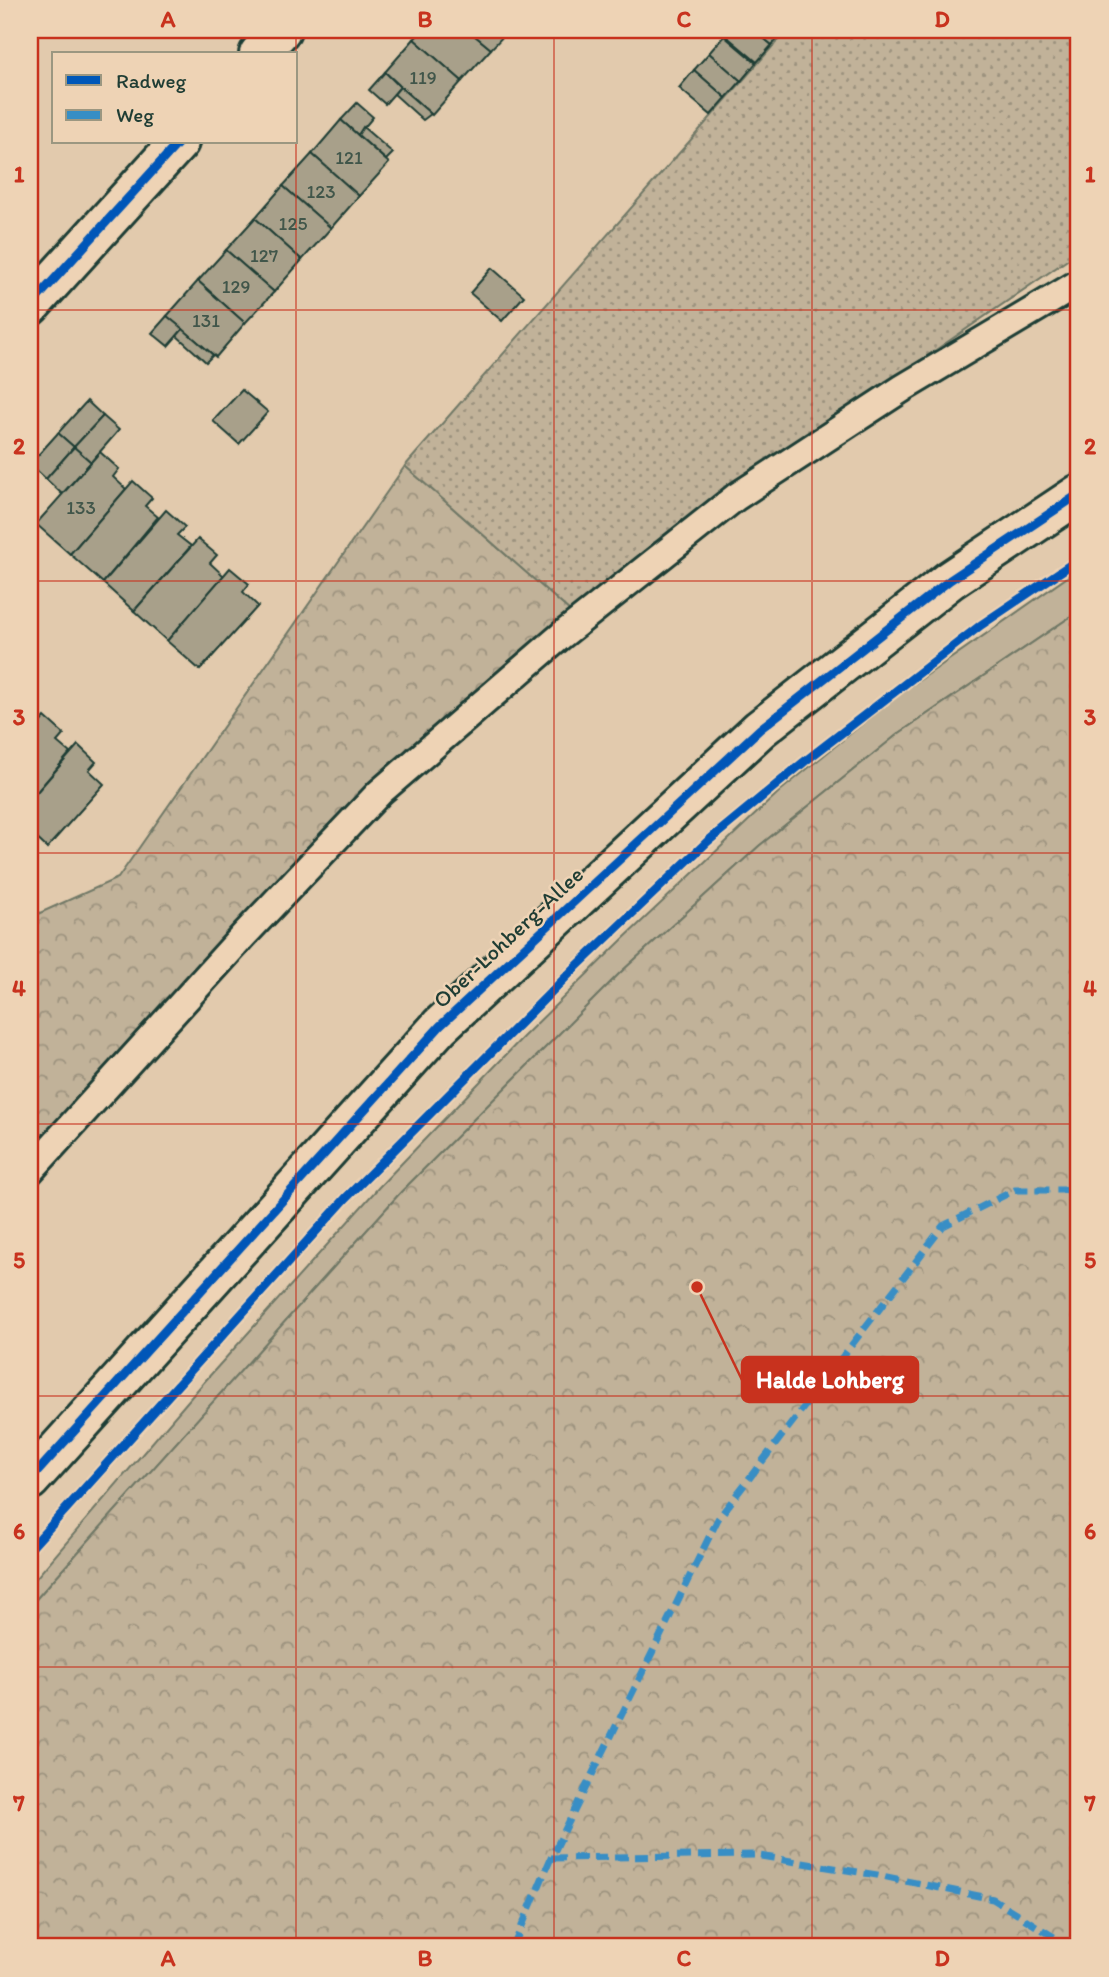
<svg xmlns="http://www.w3.org/2000/svg" width="1109" height="1977" viewBox="0 0 1109 1977" font-family="Itim,sans-serif">
  <style>
    .grass { fill: #c1b299; stroke: #707866; stroke-width: 2 }
    .forest { fill: url(#forest-crowns); stroke: #707866; stroke-width: 2 }
    .garden { fill: url(#garden-dots); stroke: #707866; stroke-width: 2 }
    .building { fill: #a8a08a; stroke: #1f3d34; stroke-width: 2 }
    .lines { fill: none; stroke-linecap: round; stroke-linejoin: round }
    .lane-casing { stroke: #1f3d34; stroke-width: 32 }
    .secondary-casing { stroke: #1f3d34; stroke-width: 44 }
    .lane { stroke: #eed3b5; stroke-width: 26 }
    .secondary { stroke: #eed3b5; stroke-width: 38 }
    .quiet { stroke: #378ec5; stroke-width: 7; stroke-dasharray: 14 7; stroke-linecap: butt }
    .cycleway-casing { stroke: #eed3b5; stroke-width: 13 }
    .cycleway { stroke: #0057b8; stroke-width: 9 }
    .grid { fill: none; stroke: #c8321e; stroke-width: 2; stroke-opacity: 0.55 }
    .labels { text-anchor: middle; stroke-width: 5; stroke-linejoin: round; paint-order: stroke }
    .number-label { font-size: 19px; fill: #41564a }
    .street-label { font-size: 23px; fill: #1f3d34; stroke: #eed3b5 }
    .leader { fill: none; stroke: #c8321e; stroke-width: 2.5 }
    .callout-dot { fill: #c8321e; stroke: #eed3b5; stroke-width: 2.5 }
    .callout { fill: #c8321e; stroke: #c8321e; stroke-width: 2.5 }
    .callout-label { font-size: 24px; text-anchor: middle; font-weight: bold; fill: #fff }
    .neatline { fill: none; stroke: #c8321e; stroke-width: 2.5 }
    .grid-label { font-size: 23px; text-anchor: middle; font-weight: bold; fill: #c8321e }
  </style>
  <defs>
    <pattern id="forest-crowns" width="20" height="18" patternUnits="userSpaceOnUse" patternTransform="scale(1.75)"><rect width="20" height="18" fill="#c1b299"/><path d="M2 6a3 3 0 1 1 6 0M12 15a3 3 0 1 1 6 0" fill="none" stroke="#9c927e"/></pattern>
    <pattern id="garden-dots" width="8" height="8" patternUnits="userSpaceOnUse" patternTransform="scale(1.75)"><rect width="8" height="8" fill="#c1b299"/><path d="M2 2h.1M6 6h.1" fill="none" stroke="#9c927e" stroke-width="1.8" stroke-linecap="round"/></pattern>
  </defs>
  <rect width="100%" height="100%" fill="#e2caad"/>
  <filter id="ink" filterUnits="userSpaceOnUse"><feTurbulence type="fractalNoise" baseFrequency=".0143" numOctaves="2"/><feDisplacementMap in="SourceGraphic" scale="14" xChannelSelector="R" yChannelSelector="G"/><feConvolveMatrix kernelMatrix="1 2 1 2 8 2 1 2 1" color-interpolation-filters="sRGB"/></filter>
  <g filter="url(#ink)">
    <path class="grass" d="M1079,569V611L898,734L759,846L620,973L401,1192L30,1606V1585L205,1381L379,1187L523,1037L624,938L780,791L897,696Z"/>
    <g class="forest">
      <path d="M405,466L570,611L381,775L30,1156L31,917L118,878Z"/>
      <path d="M1079,611V1947H30V1606L401,1192L620,973L759,846L898,734Z"/>
    </g>
    <path class="garden" d="M787,30H1079V252L810,436L570,611L405,466Z"/>
    <g class="building">
      <path d="M423,30H468L491,49L462,81L414,39Z"/>
      <path d="M468,30H509L491,49Z"/>
      <path d="M729,30H754L772,45L757,62L725,35Z"/>
      <path d="M754,30H785L772,45Z"/>
      <path d="M724,36L756,63L741,81L709,53Z"/>
      <path d="M414,39L462,81L432,115L385,72Z"/>
      <path d="M709,53L741,81L726,98L694,70Z"/>
      <path d="M694,70L726,98L711,115L679,88Z"/>
      <path d="M385,72L400,87L385,104L369,90Z"/>
      <path d="M400,87L431,114L423,120L394,94Z"/>
      <path d="M357,103L373,117L358,135L341,120Z"/>
      <path d="M341,120L389,163L359,196L312,154Z"/>
      <path d="M363,127L393,153L386,160L358,135Z"/>
      <path d="M312,154L359,196L331,228L283,186Z"/>
      <path d="M283,186L331,228L302,260L255,218Z"/>
      <path d="M255,218L302,260L274,292L226,250Z"/>
      <path d="M226,250L274,292L245,323L198,281Z"/>
      <path d="M492,268L524,296L502,321L470,293Z"/>
      <path d="M198,281L245,323L216,357L167,316Z"/>
      <path d="M167,316L183,329L168,346L152,333Z"/>
      <path d="M183,329L213,355L206,362L177,336Z"/>
      <path d="M242,390L268,412L239,444L213,421Z"/>
      <path d="M87,401L103,416L74,447L58,433Z"/>
      <path d="M103,416L119,430L91,462L74,447Z"/>
      <path d="M58,433L74,447L46,479L30,464Z"/>
      <path d="M74,447L91,462L62,494L46,479Z"/>
      <path d="M100,452L119,469L113,477L126,489L70,554L36,524Z"/>
      <path d="M133,481L152,498L145,506L158,517L103,583L70,554Z"/>
      <path d="M166,510L185,527L177,535L191,546L134,611L103,583Z"/>
      <path d="M198,539L217,555L210,563L224,576L167,641L134,611Z"/>
      <path d="M230,568L249,584L243,592L258,606L200,670L167,641Z"/>
      <path d="M30,717L38,724L30,734Z"/>
      <path d="M45,717L64,734L57,742L70,753L30,800V734Z"/>
      <path d="M78,745L96,762L89,770L104,784L47,848L30,832V800Z"/>
    </g>
    <g class="lines">
      <g class="lane-casing">
        <path id="lane" d="M30,1171L244,935L380,792L562,635L736,497L903,388L1079,283"/>
      </g>
      <g class="secondary-casing">
        <g id="secondary">
          <path d="M259,54L281,30"/>
          <path d="M30,306L179,142"/>
          <path d="M30,1480L440,1026L760,729L950,580L1079,494"/>
        </g>
      </g>
      <use href="#lane" class="lane"/>
      <use href="#secondary" class="secondary"/>
      <g class="quiet">
        <path d="M551,1858L754,1855L877,1875L993,1899L1070,1947"/>
        <path d="M513,1947L551,1858L718,1519L943,1226L1015,1190H1079"/>
      </g>
      <g class="cycleway-casing">
        <g id="cycleway">
          <path d="M30,306L179,142"/>
          <path d="M30,1480L440,1026L760,729L950,580L1079,494"/>
          <path d="M30,1549L346,1198L576,967L707,842L804,762L981,625L1079,559"/>
        </g>
      </g>
      <use href="#cycleway" class="cycleway"/>
    </g>
  </g>
  <path class="grid" d="M296,30V1947M554,30V1947M812,30V1947M30,310H1079M30,581H1079M30,853H1079M30,1124H1079M30,1396H1079M30,1667H1079"/>
  <g class="labels">
    <g class="number-label">
      <text x="423" y="84">119</text>
      <text x="349" y="164">121</text>
      <text x="321" y="198">123</text>
      <text x="293" y="230">125</text>
      <text x="264" y="262">127</text>
      <text x="236" y="293">129</text>
      <text x="206" y="327">131</text>
      <text x="81" y="514">133</text>
    </g>
    <g class="street-label">
      <text transform="translate(508 937) rotate(-43)" y="8">Ober-Lohberg-Allee</text>
    </g>
  </g>
  <path class="leader" d="M697 1287L742 1380"/>
  <circle class="callout-dot" cx="697" cy="1287" r="7"/>
  <rect class="callout" x="742" y="1357" width="176" height="45" rx="7"/>
  <g class="callout-label">
    <text x="830" y="1388">Halde Lohberg</text>
  </g>
  <rect width="1109" height="1977" fill="none" stroke="#eed3b5" stroke-width="77"/>
  <rect x="52" y="52" width="245" height="91" fill="#eed3b5" stroke="#9b9781" stroke-width="2"/>
  <rect x="66" y="75" width="35" height="10" fill="#0057b8" stroke="#9b9781" stroke-width="2"/>
  <text x="116" y="88" font-size="21" fill="#1f3d34">Radweg</text>
  <rect x="66" y="110" width="35" height="10" fill="#378ec5" stroke="#9b9781" stroke-width="2"/>
  <text x="116" y="122" font-size="21" fill="#1f3d34">Weg</text>
  <rect x="38" y="38" width="1032" height="1900" class="neatline"/>
  <g class="grid-label">
    <text x="168" y="27">A</text>
    <text x="425" y="27">B</text>
    <text x="684" y="27">C</text>
    <text x="942" y="27">D</text>
    <text x="19" y="182">1</text>
    <text x="1090" y="182">1</text>
    <text x="19" y="454">2</text>
    <text x="1090" y="454">2</text>
    <text x="19" y="725">3</text>
    <text x="1090" y="725">3</text>
    <text x="19" y="996">4</text>
    <text x="1090" y="996">4</text>
    <text x="19" y="1268">5</text>
    <text x="1090" y="1268">5</text>
    <text x="19" y="1539">6</text>
    <text x="1090" y="1539">6</text>
    <text x="19" y="1811">7</text>
    <text x="1090" y="1811">7</text>
    <text x="168" y="1966">A</text>
    <text x="425" y="1966">B</text>
    <text x="684" y="1966">C</text>
    <text x="942" y="1966">D</text>
  </g>
</svg>
